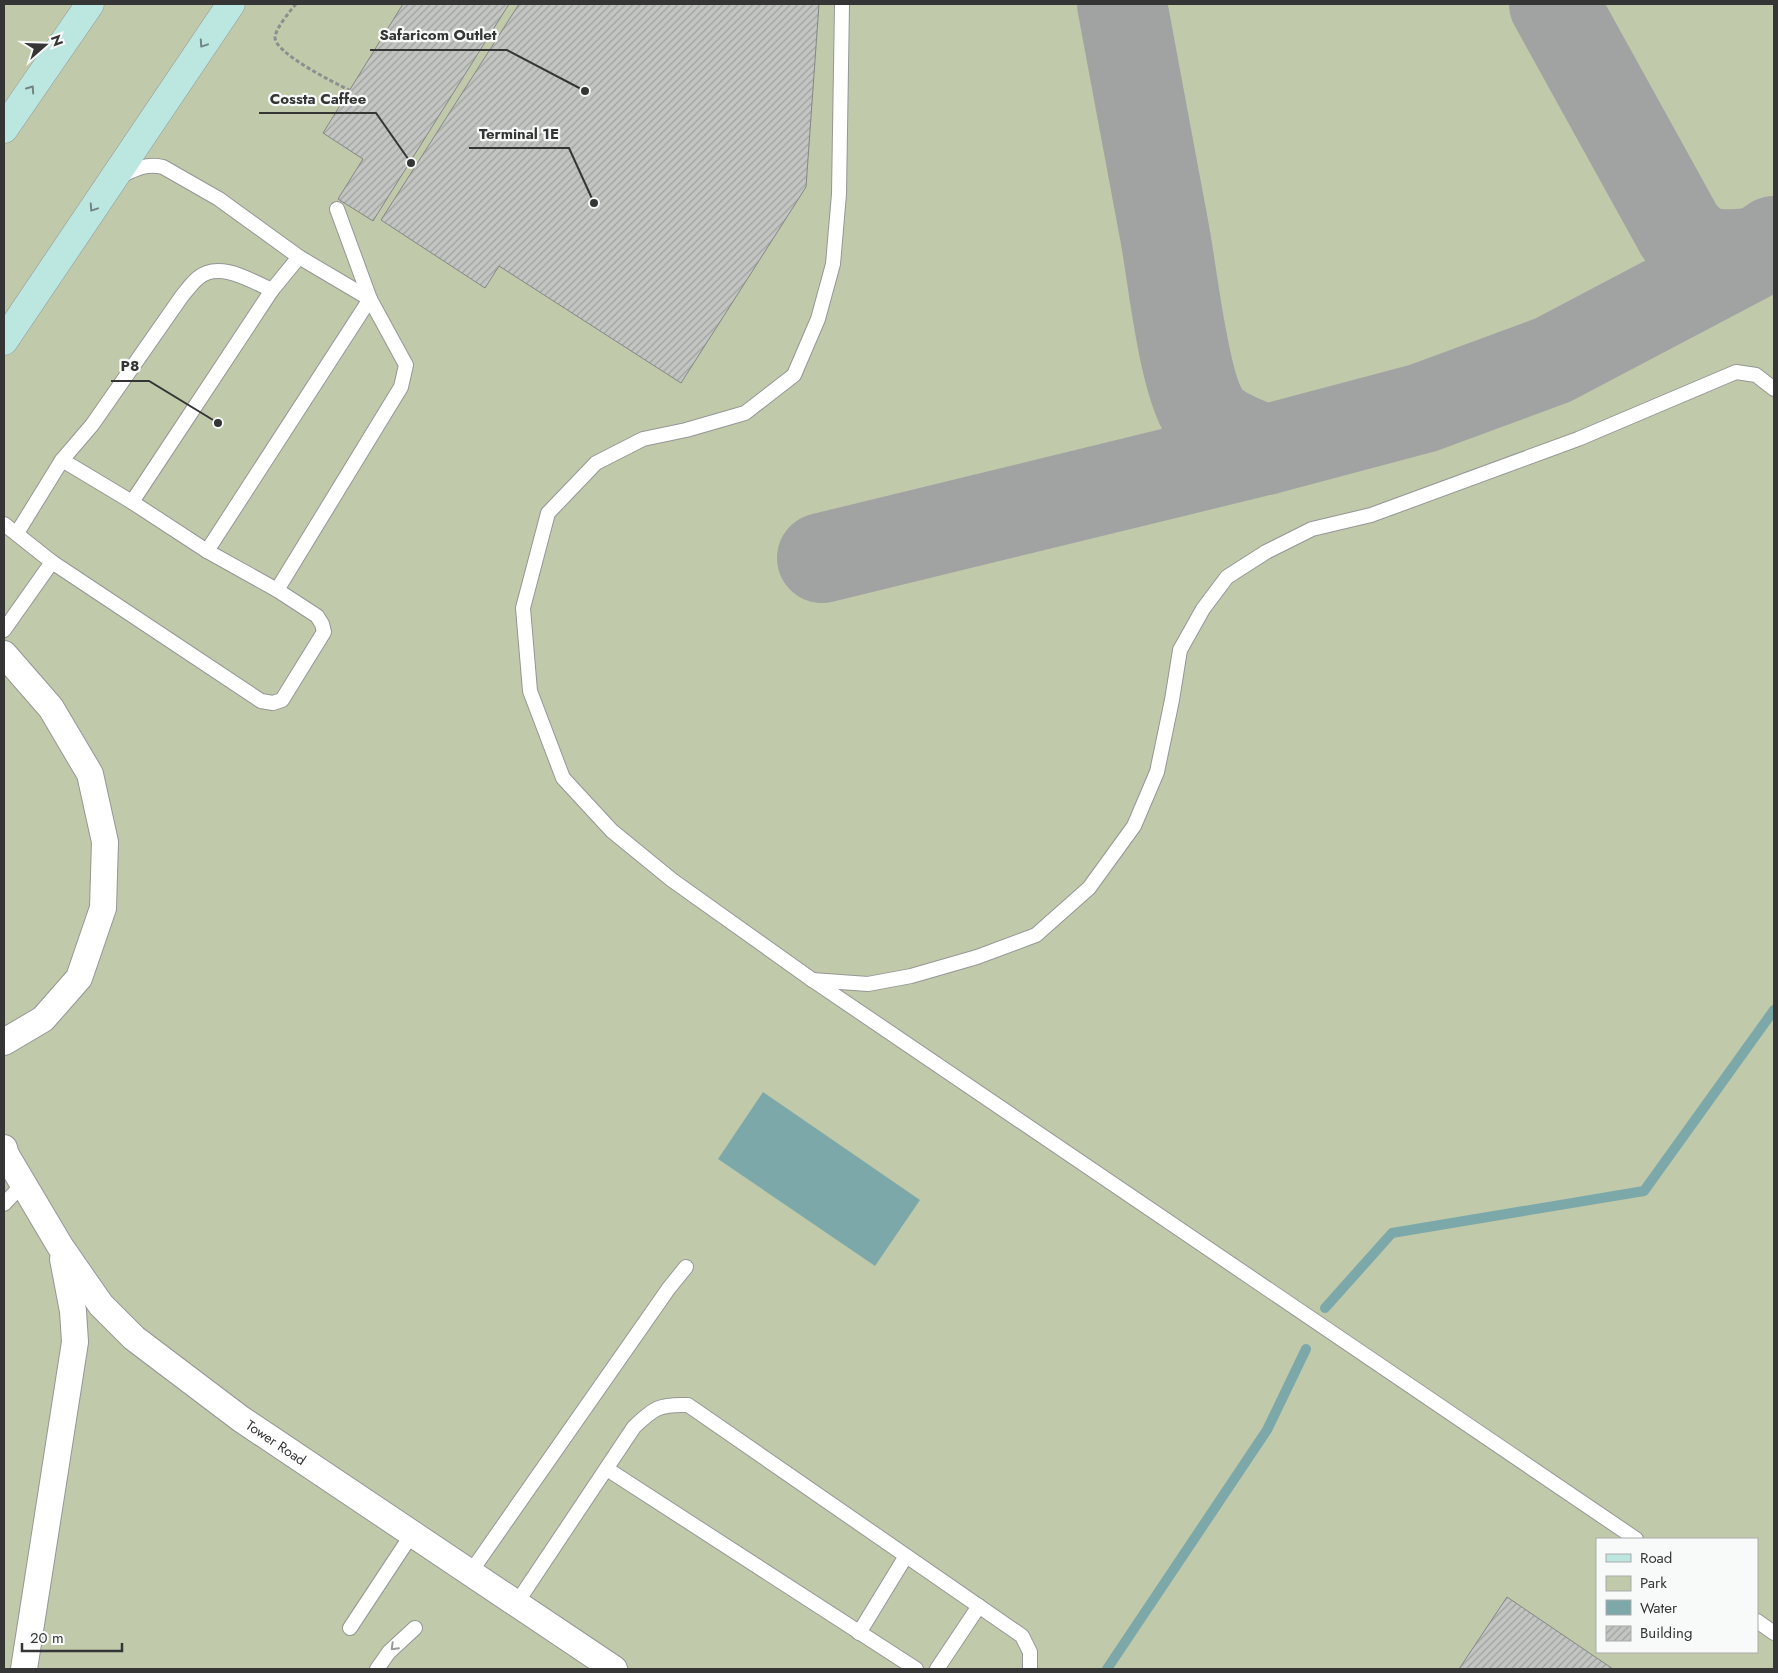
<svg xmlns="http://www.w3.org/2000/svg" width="1778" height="1673" viewBox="0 0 1778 1673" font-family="Jost,sans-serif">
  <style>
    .green { fill: #c0caab; fill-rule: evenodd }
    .water { fill: #7da8aa }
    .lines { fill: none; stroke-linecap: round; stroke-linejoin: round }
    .stream { stroke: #7da8aa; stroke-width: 10 }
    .taxiway { stroke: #a0a3a2; stroke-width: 90 }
    .building { fill: url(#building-hatch); stroke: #848784 }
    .lane-casing { stroke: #949795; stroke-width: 16 }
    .street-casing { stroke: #949795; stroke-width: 28 }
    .secondary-casing { stroke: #949795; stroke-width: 29 }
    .path { stroke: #8c8f8d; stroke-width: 3; stroke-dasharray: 4 2.5; stroke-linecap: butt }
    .lane { stroke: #fff; stroke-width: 14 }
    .street { stroke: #fff; stroke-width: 26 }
    .secondary { stroke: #bce6e0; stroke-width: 28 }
    .oneway { stroke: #718581 }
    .oneway2 { stroke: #9a9a9a }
    .labels { text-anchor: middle; stroke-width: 4.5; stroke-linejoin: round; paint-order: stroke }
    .street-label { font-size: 14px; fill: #343534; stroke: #f7faf8 }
    .leader { fill: none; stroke: #343534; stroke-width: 2 }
    .callout-dot { fill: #343534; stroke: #f7faf8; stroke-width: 2 }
    .callout-label { font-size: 15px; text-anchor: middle; font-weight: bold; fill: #343534; stroke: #f7faf8; stroke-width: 4.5; stroke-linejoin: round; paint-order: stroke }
  </style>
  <defs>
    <pattern id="building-hatch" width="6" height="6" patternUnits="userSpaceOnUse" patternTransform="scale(1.25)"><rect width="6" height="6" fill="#c2c5c2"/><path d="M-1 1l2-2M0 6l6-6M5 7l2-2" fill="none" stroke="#9ea19e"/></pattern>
  </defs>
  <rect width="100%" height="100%" fill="#e9edeb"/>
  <path class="green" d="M4,4H1774V1669H4ZM1597,1539H1757V1652H1597Z"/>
  <path class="water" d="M763,1092L920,1200L875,1266L718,1159Z"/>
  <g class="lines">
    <g class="stream">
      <path d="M1325,1308L1392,1233L1644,1191L1774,1010"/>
      <path d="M1107,1669L1267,1430L1306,1349"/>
    </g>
    <g class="taxiway">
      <path d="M1122,4C1136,81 1151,158 1165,235C1173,277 1184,394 1211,422C1225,435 1247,442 1265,450"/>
      <path d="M1554,4L1680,232C1685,237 1689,242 1695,246C1713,258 1738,254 1758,252"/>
      <path d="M822,558L1265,450L1423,408L1553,360L1758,252L1774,241"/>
    </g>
  </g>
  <g class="building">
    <path d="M403,4H509L373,221L338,199L363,159L323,133Z"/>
    <path d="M519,4H819L806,187L681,383L499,266L485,288L381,220Z"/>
    <path d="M1507,1597L1613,1669H1459Z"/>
  </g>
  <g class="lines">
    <g class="lane-casing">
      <g id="lane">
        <path d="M842,4L839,194L833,264L818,319L794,375L745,413L686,430L643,439L596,463L548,513L523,608L530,691L563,778L612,831L672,880L811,979L1636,1539"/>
        <path d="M121,176C135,169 147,163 163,167L219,199L299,257L370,299L406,365L401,387L277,590"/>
        <path d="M132,502L272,290L299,257"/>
        <path d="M4,524L52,562"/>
        <path d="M17,533L62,460"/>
        <path d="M207,551L370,299L337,209"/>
        <path d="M4,630L52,562L261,701L273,703L282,700L324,632L322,624L317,616L277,590L207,551L132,502L62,460L92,425L182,296C187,290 192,283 198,278C219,260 251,281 272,290"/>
        <path d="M812,980L868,984L911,976L977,957L1036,935L1089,888L1134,826L1157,772L1172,700L1180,650L1203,609L1227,577L1266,552L1312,529L1371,515L1578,439L1736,372L1756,375L1774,389"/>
        <path d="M4,1204L23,1184"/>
        <path d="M607,1469L916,1669"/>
        <path d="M470,1573L669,1288L686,1267"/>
        <path d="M516,1604L634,1427C654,1408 659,1404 688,1405L1022,1636L1030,1652V1669"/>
        <path d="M1757,1621L1774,1633"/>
        <path d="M350,1628L412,1534"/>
        <path d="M859,1633L906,1556"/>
        <path d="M377,1669L389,1652L415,1628"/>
        <path d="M937,1669L979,1606"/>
      </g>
    </g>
    <g class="street-casing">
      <g id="street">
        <path d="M4,654L51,708L90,774L105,842L103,908L79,978L43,1019L4,1042"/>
        <path id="s1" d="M4,1148L6,1155L60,1246L101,1305L134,1338L241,1419L614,1669"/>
        <path d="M24,1669L75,1342L73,1311L63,1259"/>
      </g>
    </g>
    <g class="secondary-casing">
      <g id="secondary">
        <path d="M4,129L90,4"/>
        <path d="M4,341L231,4"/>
      </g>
    </g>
    <path class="path" d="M296,4C290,11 276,28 275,37C274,53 335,83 349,90"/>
    <use href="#lane" class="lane"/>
    <use href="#street" class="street"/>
    <use href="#secondary" class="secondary"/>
  </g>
  <defs><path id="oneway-chevron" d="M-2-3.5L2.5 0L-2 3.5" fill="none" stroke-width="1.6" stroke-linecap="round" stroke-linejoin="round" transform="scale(1.25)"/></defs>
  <g class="oneway">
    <use href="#oneway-chevron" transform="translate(203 44) rotate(124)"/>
    <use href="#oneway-chevron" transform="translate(31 89) rotate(-55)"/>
    <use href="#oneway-chevron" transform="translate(93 208) rotate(124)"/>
  </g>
  <use class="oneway2" href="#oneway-chevron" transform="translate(394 1647) rotate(135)"/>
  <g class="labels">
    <g class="street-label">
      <text dy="5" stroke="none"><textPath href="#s1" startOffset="408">Tower Road</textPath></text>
    </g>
  </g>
  <path class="leader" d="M585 91L507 50H370M411 163L376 113H259M594 203L569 148H469M218 423L149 381H111"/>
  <g class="callout-dot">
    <circle cx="585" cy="91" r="5"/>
    <circle cx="411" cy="163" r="5"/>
    <circle cx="594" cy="203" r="5"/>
    <circle cx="218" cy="423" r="5"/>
  </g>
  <g class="callout-label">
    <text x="438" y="40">Safaricom Outlet</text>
    <text x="318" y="104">Cossta Caffee</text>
    <text x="519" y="139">Terminal 1E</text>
    <text x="130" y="371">P8</text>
  </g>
  <rect width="1778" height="1673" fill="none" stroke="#343534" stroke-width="10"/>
  <rect x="1596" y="1538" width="162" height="115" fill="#f7faf8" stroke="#a9abaa"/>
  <rect x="1606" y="1554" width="25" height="8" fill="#bce6e0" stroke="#a9abaa"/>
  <text x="1640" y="1563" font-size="15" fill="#343534">Road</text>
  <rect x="1606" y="1576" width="25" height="15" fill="#c0caab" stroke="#a9abaa"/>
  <text x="1640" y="1588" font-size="15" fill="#343534">Park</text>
  <rect x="1606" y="1600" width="25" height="15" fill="#7da8aa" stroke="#a9abaa"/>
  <text x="1640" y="1613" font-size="15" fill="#343534">Water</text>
  <rect x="1606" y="1626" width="25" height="15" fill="url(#building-hatch)" stroke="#a9abaa"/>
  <text x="1640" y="1638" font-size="15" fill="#343534">Building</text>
  <g transform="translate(45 45) rotate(70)" stroke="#f7faf8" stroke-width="4" paint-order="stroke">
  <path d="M0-4L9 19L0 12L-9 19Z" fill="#343534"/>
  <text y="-8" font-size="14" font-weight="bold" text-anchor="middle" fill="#343534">N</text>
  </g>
  <path d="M22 1643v8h100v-8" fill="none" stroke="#343534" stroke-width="2.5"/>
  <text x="30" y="1643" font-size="15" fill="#343534" stroke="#f7faf8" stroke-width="4" paint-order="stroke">20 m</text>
</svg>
